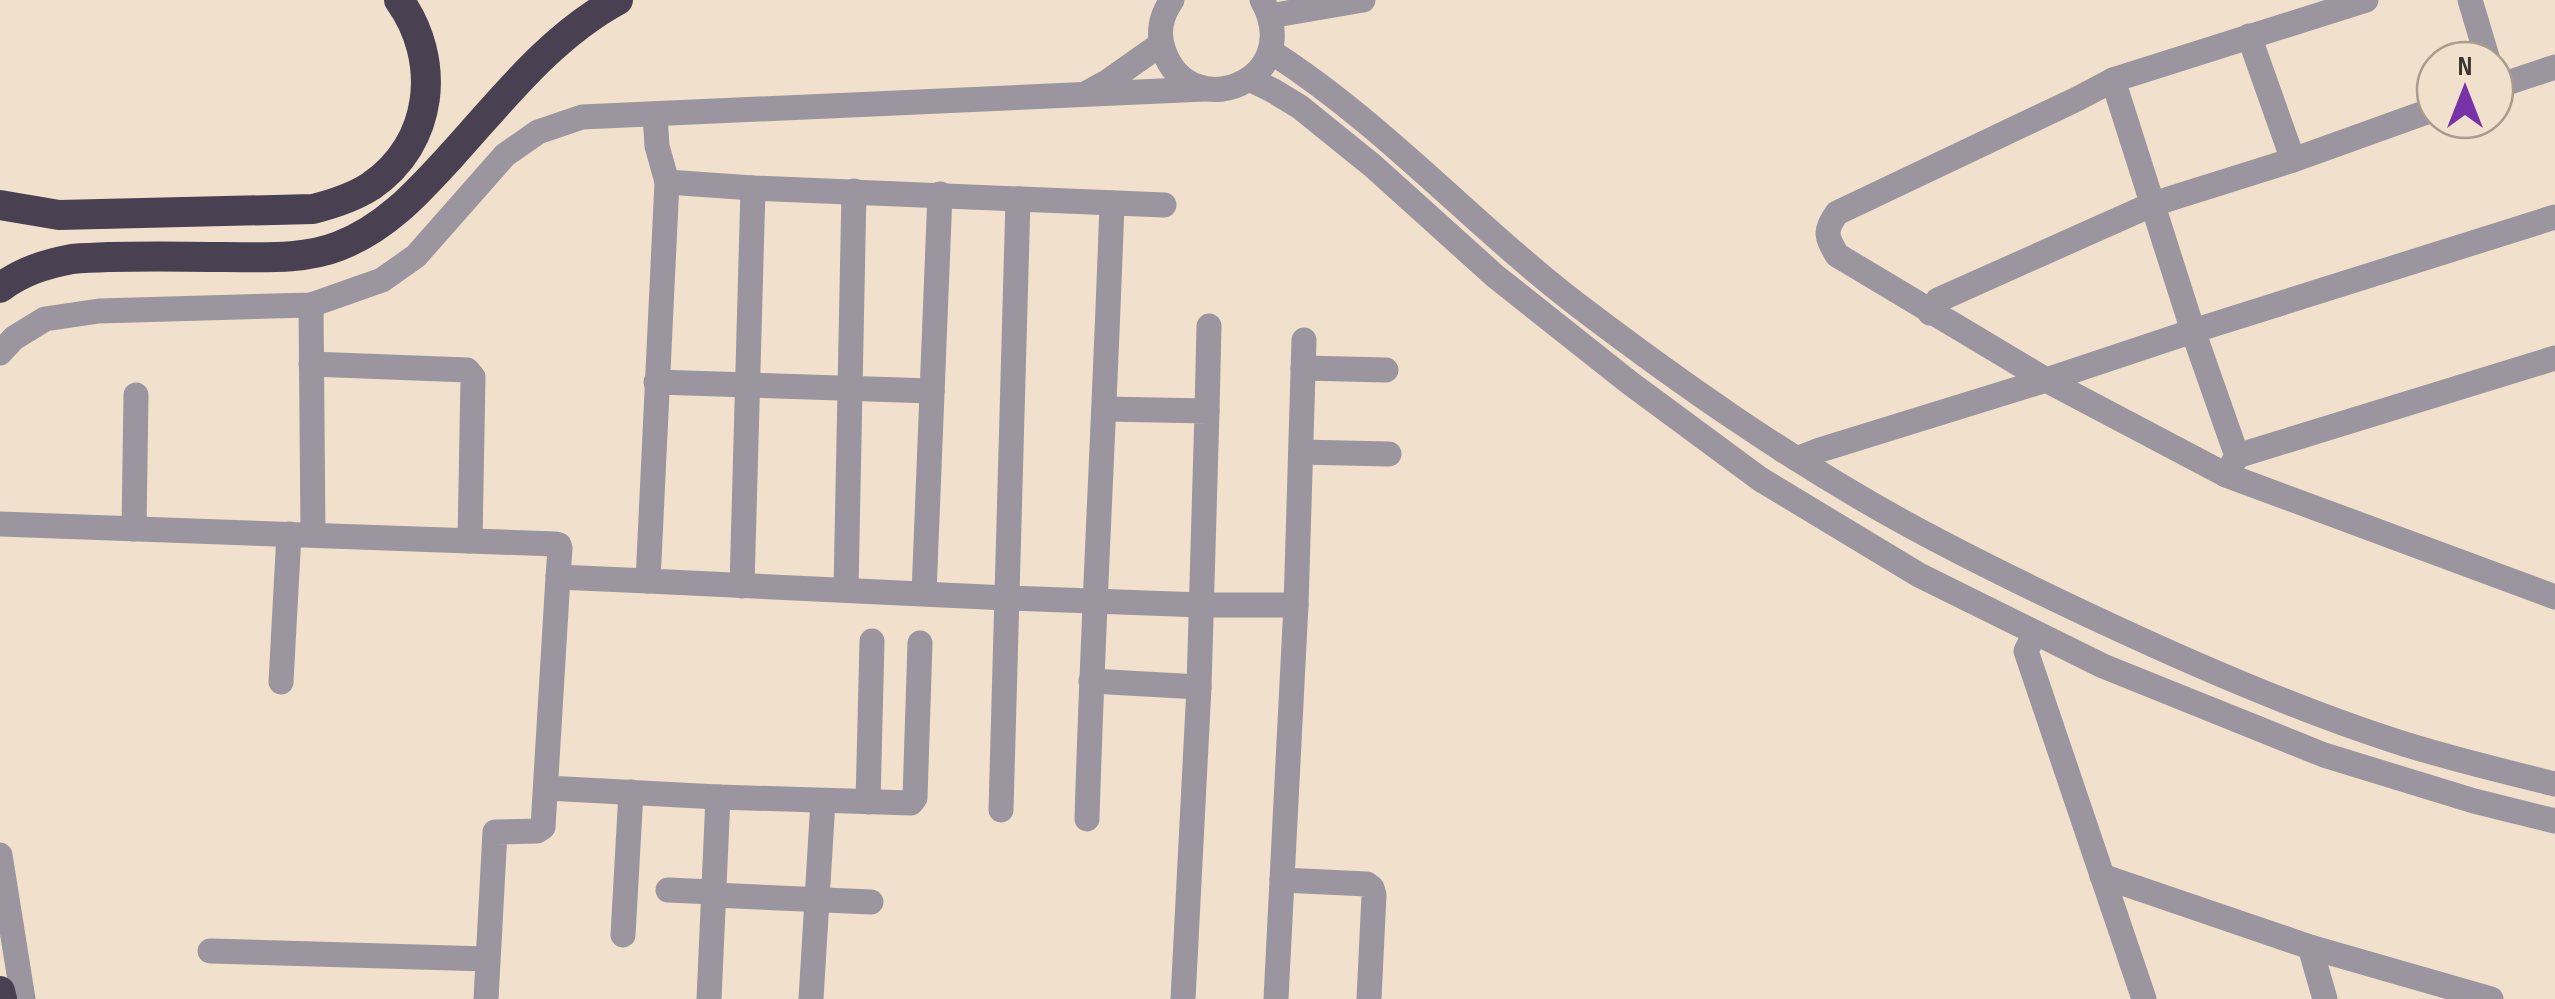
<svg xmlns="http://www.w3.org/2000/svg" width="2555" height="999" viewBox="0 0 2555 999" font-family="'Sofia Sans Condensed',sans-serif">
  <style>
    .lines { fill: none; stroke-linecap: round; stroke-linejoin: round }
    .minor { stroke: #9a959f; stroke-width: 25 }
    .highway { stroke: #494052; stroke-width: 30 }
  </style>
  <rect width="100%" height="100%" fill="#f1e1cc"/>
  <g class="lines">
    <g class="minor">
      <path d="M1172,0C1161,15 1157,34 1164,51C1190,126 1307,81 1262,0"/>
      <path d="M2366,0L2113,80L2077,99L1837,213C1824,231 1826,236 1837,255L2046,380L2193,331L2555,217"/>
      <path d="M2470,0L2488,60"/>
      <path d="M1270,16L1363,0"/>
      <path d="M2249,36L2293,160"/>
      <path d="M1270,51C1383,123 1473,225 1579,306C1683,385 1790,460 1905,523C1969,558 2035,590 2101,621C2195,665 2296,709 2395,741C2447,758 2502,771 2555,784"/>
      <path d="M1249,79L1272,90L1300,107L1373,166L1495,276L1630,383L1760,479L1919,575L2103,666L2324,755L2474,801L2555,821"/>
      <path d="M2113,80L2193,331L2237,456L2226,475"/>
      <path d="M2495,87L2555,67"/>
      <path d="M1087,93L1107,82L1161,44"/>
      <path d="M655,114L657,146L667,182"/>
      <path d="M1164,205L753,188L667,182L648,581L1007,598L1202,605H1296"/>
      <path d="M311,305L313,535"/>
      <path d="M1930,313L1938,300L2153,204L2293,160L2435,109"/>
      <path d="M1304,340L1296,605L1282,880L1367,884L1372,888L1374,895L1369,999"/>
      <path d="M0,353L14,338L45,319L99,311L311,305L382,280L416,256L505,155L538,132L582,117L1205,89"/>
      <path d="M311,364L467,370L473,377L470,541"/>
      <path d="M1303,368L1386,370"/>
      <path d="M656,382L932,391"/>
      <path d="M1105,409L1207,411L1199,687L1183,999"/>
      <path d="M1207,411L1209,326"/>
      <path d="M1301,452L1389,454"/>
      <path d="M2237,456L2555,358"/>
      <path d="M1797,459L1820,450L2046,380L2226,475L2555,597"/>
      <path d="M0,524L555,544L559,545L560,548L558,577L648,581"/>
      <path d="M134,529L136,395"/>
      <path d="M742,586L753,188"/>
      <path d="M846,589L854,191"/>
      <path d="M924,593L940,194"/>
      <path d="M2035,633L2026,651L2144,999"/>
      <path d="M1091,681L1199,687"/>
      <path d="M281,682L289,534"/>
      <path d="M546,788L718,797L911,803L915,798L920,643"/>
      <path d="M868,802L872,641"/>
      <path d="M1001,810L1018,199"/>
      <path d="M1087,819C1093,614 1105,409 1112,203"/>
      <path d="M0,855L23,999"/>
      <path d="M2102,876L2310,947L2491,999"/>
      <path d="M668,890L713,892"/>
      <path d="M713,895L871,902"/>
      <path d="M623,935L631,792"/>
      <path d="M2310,947L2325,999"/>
      <path d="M210,951L487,959"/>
      <path d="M486,999L495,832L537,831L543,827L558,577"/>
      <path d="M709,999L718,797"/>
      <path d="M811,999L823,801"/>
      <path d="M1276,999L1282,880"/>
    </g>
    <g class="highway">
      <path d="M0,205L59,215L313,209C333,204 354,197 371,186C434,143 442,60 399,0"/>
      <path d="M0,288C22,271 46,264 72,259C123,255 174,257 225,257C262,257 304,260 339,246C386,228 418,192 451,156C502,100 550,37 618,0"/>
      <path d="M0,991L2,999"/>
    </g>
  </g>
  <g transform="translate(2465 90)"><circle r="48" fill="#f1e1cc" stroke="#a99c8c" stroke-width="2.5"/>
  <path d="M0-8L18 38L0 25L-18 38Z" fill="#7632a6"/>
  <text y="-15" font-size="28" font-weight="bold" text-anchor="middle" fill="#3c352d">N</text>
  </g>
</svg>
